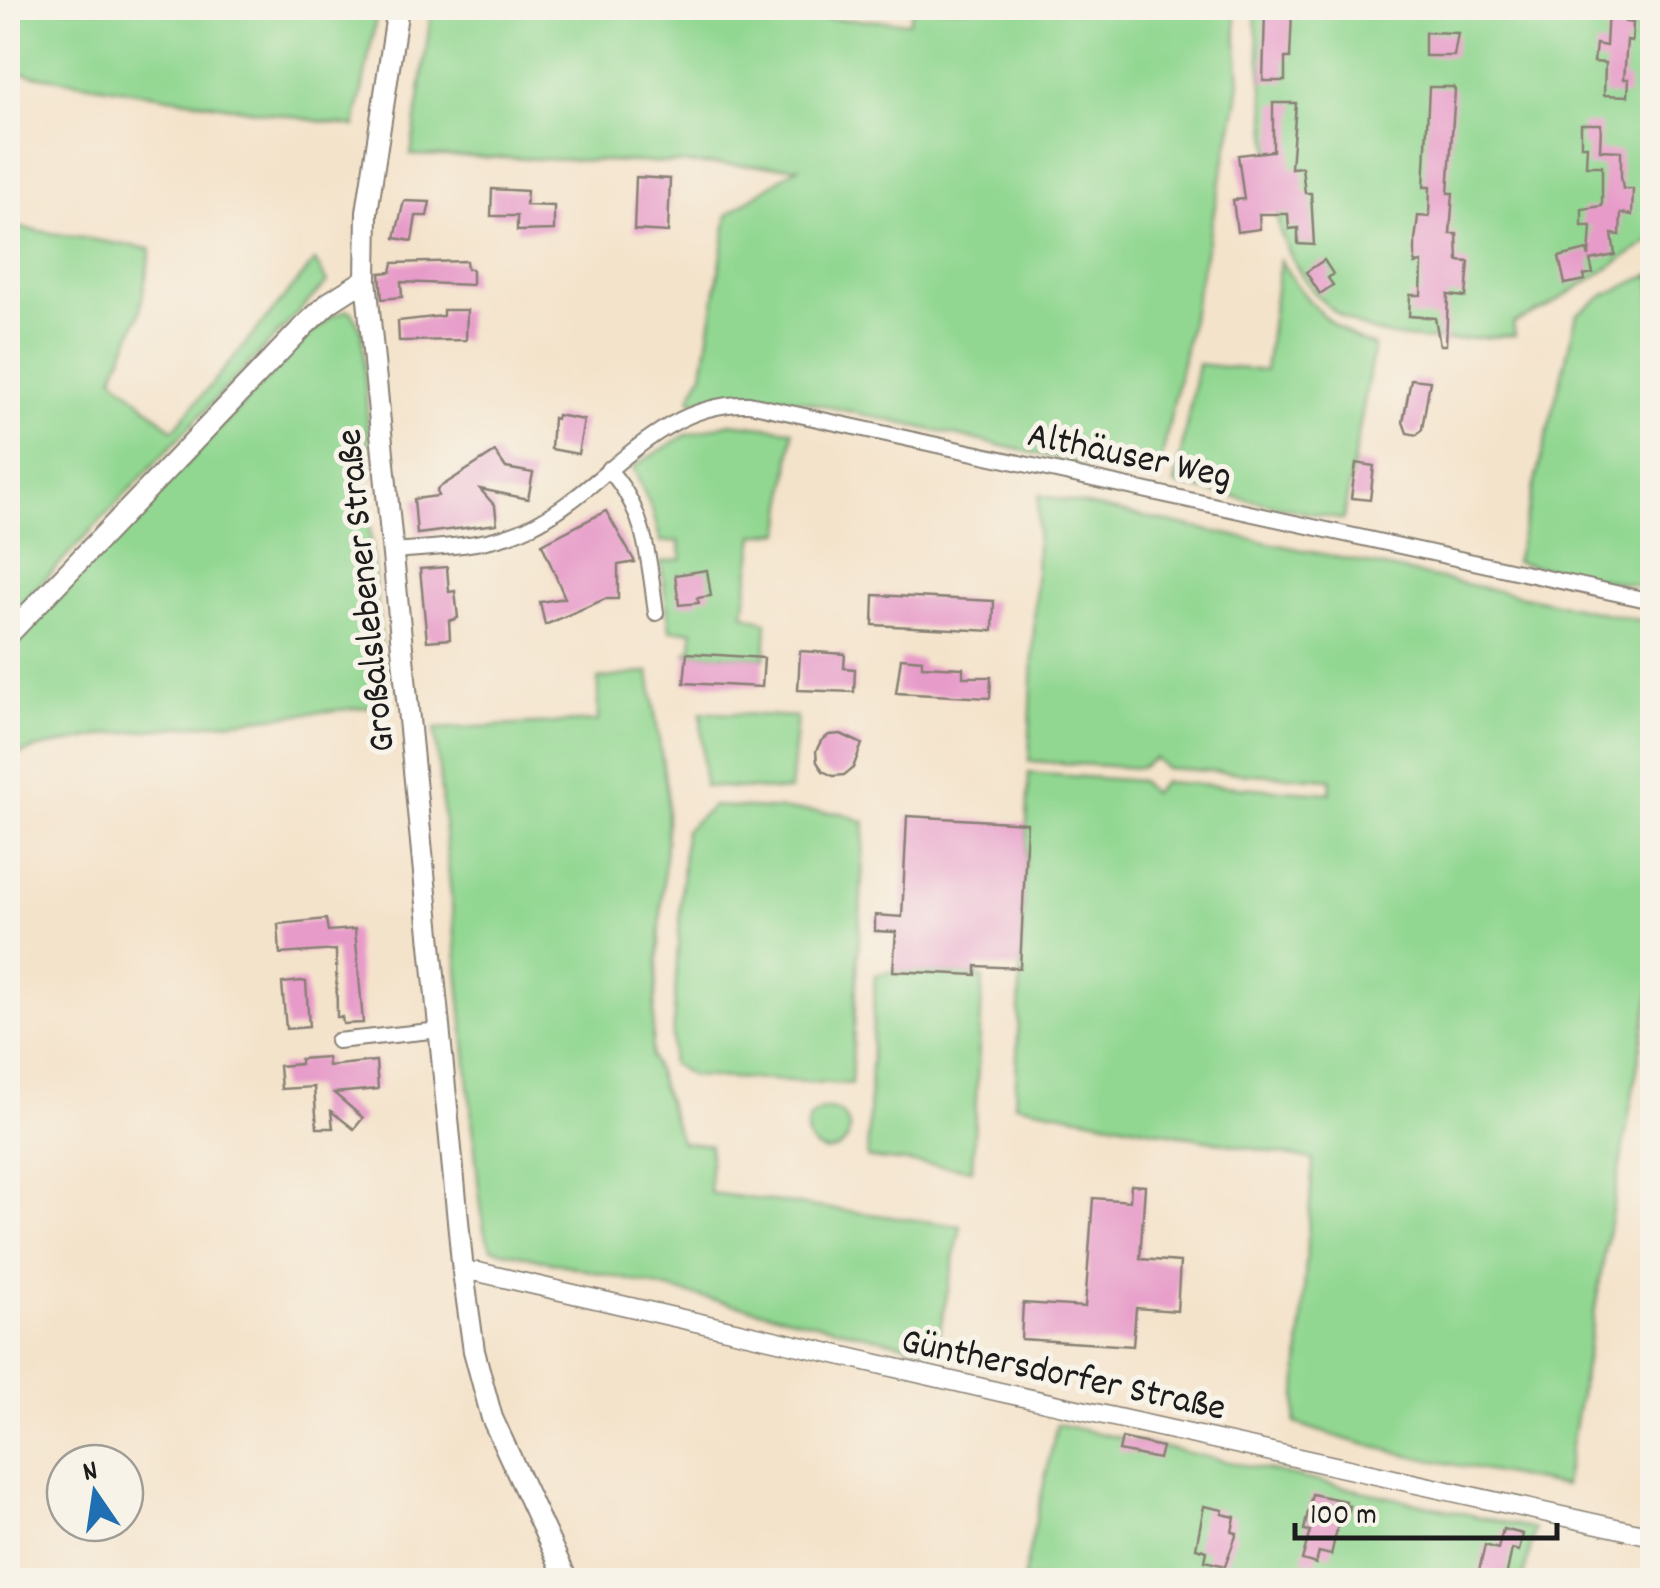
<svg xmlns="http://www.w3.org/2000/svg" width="1660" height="1588" viewBox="0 0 1660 1588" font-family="Dekko,sans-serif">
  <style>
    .green { fill: #91d791; stroke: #567a56; stroke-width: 2.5 }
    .building { fill: #e79bc9 }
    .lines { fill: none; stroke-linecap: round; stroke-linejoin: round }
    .minor-casing { stroke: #888074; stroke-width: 18 }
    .tertiary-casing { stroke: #888074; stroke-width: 21 }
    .secondary-casing { stroke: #888074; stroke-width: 24 }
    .minor { stroke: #fff; stroke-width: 14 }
    .tertiary { stroke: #fff; stroke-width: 18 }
    .secondary { stroke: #fff; stroke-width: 20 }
    .labels { text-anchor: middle; stroke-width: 10; stroke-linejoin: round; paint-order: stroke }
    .street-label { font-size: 38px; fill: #1c1c1c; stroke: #f7f3e8 }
  </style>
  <rect width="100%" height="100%" fill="#f7f3e8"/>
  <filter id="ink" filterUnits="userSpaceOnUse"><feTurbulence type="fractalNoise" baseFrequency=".01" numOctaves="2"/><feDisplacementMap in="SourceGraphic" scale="20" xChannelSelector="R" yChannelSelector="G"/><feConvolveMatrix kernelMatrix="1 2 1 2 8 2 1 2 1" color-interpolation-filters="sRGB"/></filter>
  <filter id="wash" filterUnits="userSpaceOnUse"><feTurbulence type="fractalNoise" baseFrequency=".0048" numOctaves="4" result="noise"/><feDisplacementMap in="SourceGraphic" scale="40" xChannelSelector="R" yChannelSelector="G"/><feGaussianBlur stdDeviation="2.25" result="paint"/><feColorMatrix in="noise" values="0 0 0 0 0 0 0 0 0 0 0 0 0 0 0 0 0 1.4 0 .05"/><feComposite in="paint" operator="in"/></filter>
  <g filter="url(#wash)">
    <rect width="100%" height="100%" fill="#f4e3cb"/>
    <g class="green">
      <path d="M8,8H378L355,127L8,71Z"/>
      <path d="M432,8H547L909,22L914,8H1234L1240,82L1237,103L1157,481L804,401L736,392L692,401L690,398L703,373L728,214L798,167L411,155Z"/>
      <path d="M1254,8H1652V240L1546,308L1513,323L1515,335C1406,345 1324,350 1279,229Z"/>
      <path d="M8,226L151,249L139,316L113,377L173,430L315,261L327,282L8,618Z"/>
      <path d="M1280,260C1304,299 1330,331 1374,346L1343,520L1175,484L1198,364L1265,371Z"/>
      <path d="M1652,274V589L1515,562L1577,314L1607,294Z"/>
      <path d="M347,310L352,312L362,331L371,477L365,479L387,705L111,734L34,749L8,758V651L303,341L332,316Z"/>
      <path d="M730,423L793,430L782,532L755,535L744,614L767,622L765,658L687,653L692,648L693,631L670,630L661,562L682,559L679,541L661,542L652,510L633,467L684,436Z"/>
      <path d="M1039,495L1652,623V983L1564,1486C1474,1468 1381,1454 1295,1423L1313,1160L1015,1104L1029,773L1140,781L1152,793L1164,782L1330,793L1331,779L1165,768L1155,758L1140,768L1029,761Z"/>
      <path d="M649,672L667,793V829L651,1056L681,1142L710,1145V1193L961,1226L937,1344L930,1350L491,1248L484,1230L479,1190L435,729L598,721V679Z"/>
      <path d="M701,712L797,717L790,791L704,786Z"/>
      <path d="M713,806L842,813L865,822L851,1084L691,1076L671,1063L685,830Z"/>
      <path d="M893,971L976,975L983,979L972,1169L867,1158L875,975Z"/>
      <circle cx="828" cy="1130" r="21"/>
      <path d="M1057,1424L1535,1529L1523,1580H1023Z"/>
    </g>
    <g id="blocks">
      <g class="building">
        <path d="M1608,8H1626L1625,22L1633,23L1632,41L1627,40L1624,79H1629L1628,96L1604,95L1605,63L1594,62L1596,44L1606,46Z"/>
        <path d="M1265,11L1292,12L1290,58H1285V81H1263Z"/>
        <path d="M1425,32L1458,33L1454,56H1425Z"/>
        <path d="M1429,87H1453L1455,90L1448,193H1453L1450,234H1457L1458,261L1469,262L1466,297L1448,295L1446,345H1440L1435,318L1409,316L1410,295H1421L1422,263L1415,264V241L1418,216L1429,217L1430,187H1424Z"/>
        <path d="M1273,103H1296L1291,168L1302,167L1305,193H1311L1314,245L1298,244V228L1289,229L1288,214H1259L1260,229L1237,232L1233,200L1244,199L1238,155L1273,151Z"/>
        <path d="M1581,124H1601L1600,150L1621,151V177L1623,189H1633L1632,215L1621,213L1620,235L1612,234L1615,255L1590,260L1593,273L1584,275L1585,280L1565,284L1559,257L1587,250L1589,257L1591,226H1582V209L1602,206V166H1586L1587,146H1581Z"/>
        <path d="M636,177L670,179L668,232L634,230Z"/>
        <path d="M492,189L527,191L526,205L554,206V230L517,231V216H491Z"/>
        <path d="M404,201L430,202L427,216H416L412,241L395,238Z"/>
        <path d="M1324,260L1333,274L1328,278L1333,285L1320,294L1306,272Z"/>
        <path d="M466,261L467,269H472V285L401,282L402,297L382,299L380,273L391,272L393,263Z"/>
        <path d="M443,310H467L466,340L399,341L398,321L443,316Z"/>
        <path d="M1411,379L1430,381L1422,429L1417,435L1407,433L1403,422Z"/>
        <path d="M557,415L584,420L578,454L551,449L553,418L556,419Z"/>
        <path d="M495,452L506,468L533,473L528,499L480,489L495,506L497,524L417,534L414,499L438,496L437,489Z"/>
        <path d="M1356,463L1374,466L1370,500L1351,498Z"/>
        <path d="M606,511L635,562L618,565V599H605L545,625L540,602L565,598L542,544Z"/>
        <path d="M447,567L449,592L455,591L458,618L449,621L450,639L427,641L420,569Z"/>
        <path d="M707,570L711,596L697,598L699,603L679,605L675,575Z"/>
        <path d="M874,595L994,601L993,631L873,625Z"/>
        <path d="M800,651L845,654L844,668L855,669L854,692L798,690Z"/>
        <path d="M687,653L764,658L762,687L684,683Z"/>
        <path d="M901,658L922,660V666L963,668V677H991L990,698L896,693Z"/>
        <path d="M841,734L862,744L853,768L844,775L833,776L823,771L817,762L816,751L821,741L829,735Z"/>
        <path d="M907,816L1027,823L1020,968L976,966V975L893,971L896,932L875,931V915L902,917Z"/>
        <path d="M326,919L328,931L355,929L363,1023L343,1024L342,1017H337L336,950L280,954L278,924Z"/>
        <path d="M301,981L306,982L309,1027L286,1029L282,983Z"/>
        <path d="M327,1057L328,1066L376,1061L378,1089L334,1093L363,1118L354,1129L331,1111L333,1128H317L314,1087L281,1089L279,1066L300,1064V1059Z"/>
        <path d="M1131,1185L1145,1186L1140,1259L1180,1262L1177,1311L1136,1308L1133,1346L1021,1339L1023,1303L1085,1307L1093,1198L1130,1201Z"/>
        <path d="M1122,1438L1162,1447L1159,1459L1119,1451Z"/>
        <path d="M1312,1494L1346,1501L1345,1505L1350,1506L1347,1518L1340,1517L1331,1555L1319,1552L1316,1564L1302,1560L1310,1531L1304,1530Z"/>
        <path d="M1204,1506L1223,1510L1222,1514L1235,1517L1232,1532L1237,1533L1225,1566L1205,1561L1207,1551L1196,1548Z"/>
        <path d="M1503,1529L1523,1534L1519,1551L1512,1549L1506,1577L1479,1571L1485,1545L1498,1549Z"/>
      </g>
    </g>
  </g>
  <g filter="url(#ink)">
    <use href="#blocks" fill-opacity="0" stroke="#888074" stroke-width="2.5"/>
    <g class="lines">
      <g class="minor-casing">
        <g id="minor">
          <path d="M608,469C646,509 649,561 656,613"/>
          <path d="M394,551C441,547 488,547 531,526C606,489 657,401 749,404L1652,601"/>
          <path d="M337,1041L440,1030"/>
        </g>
      </g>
      <g class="tertiary-casing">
        <path id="tertiary" d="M463,1272H478L1000,1392L1652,1536"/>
      </g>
      <g class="secondary-casing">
        <g id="secondary">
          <path d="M398,8L367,212L366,279L463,1272L474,1351L492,1418L567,1580"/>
          <path d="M8,635L304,326L330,302L366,279"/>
        </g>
      </g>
      <use href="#minor" class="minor"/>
      <use href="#tertiary" class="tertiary"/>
      <use href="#secondary" class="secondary"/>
    </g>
  </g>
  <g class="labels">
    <g class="street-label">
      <text transform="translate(1130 453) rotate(12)" y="13">Althäuser Weg</text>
      <text transform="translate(363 591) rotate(-96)" y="13">Großalslebener Straße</text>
      <text transform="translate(1064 1372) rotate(12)" y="13">Günthersdorfer Straße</text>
    </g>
  </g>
  <rect width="1660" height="1588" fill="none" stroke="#f7f3e8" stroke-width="40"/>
  <g transform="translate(95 1493) rotate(347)"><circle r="48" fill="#f7f3e8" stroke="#9f9d96" stroke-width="2.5"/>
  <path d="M0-8L18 38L0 25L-18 38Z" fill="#1f6fb2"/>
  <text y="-15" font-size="28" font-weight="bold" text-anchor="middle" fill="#1c1c1c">N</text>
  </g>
  <path d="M1295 1523v15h262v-15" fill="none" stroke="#1c1c1c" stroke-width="5"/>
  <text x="1310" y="1523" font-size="30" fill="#1c1c1c" stroke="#f7f3e8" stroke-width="8" paint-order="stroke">100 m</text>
</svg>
